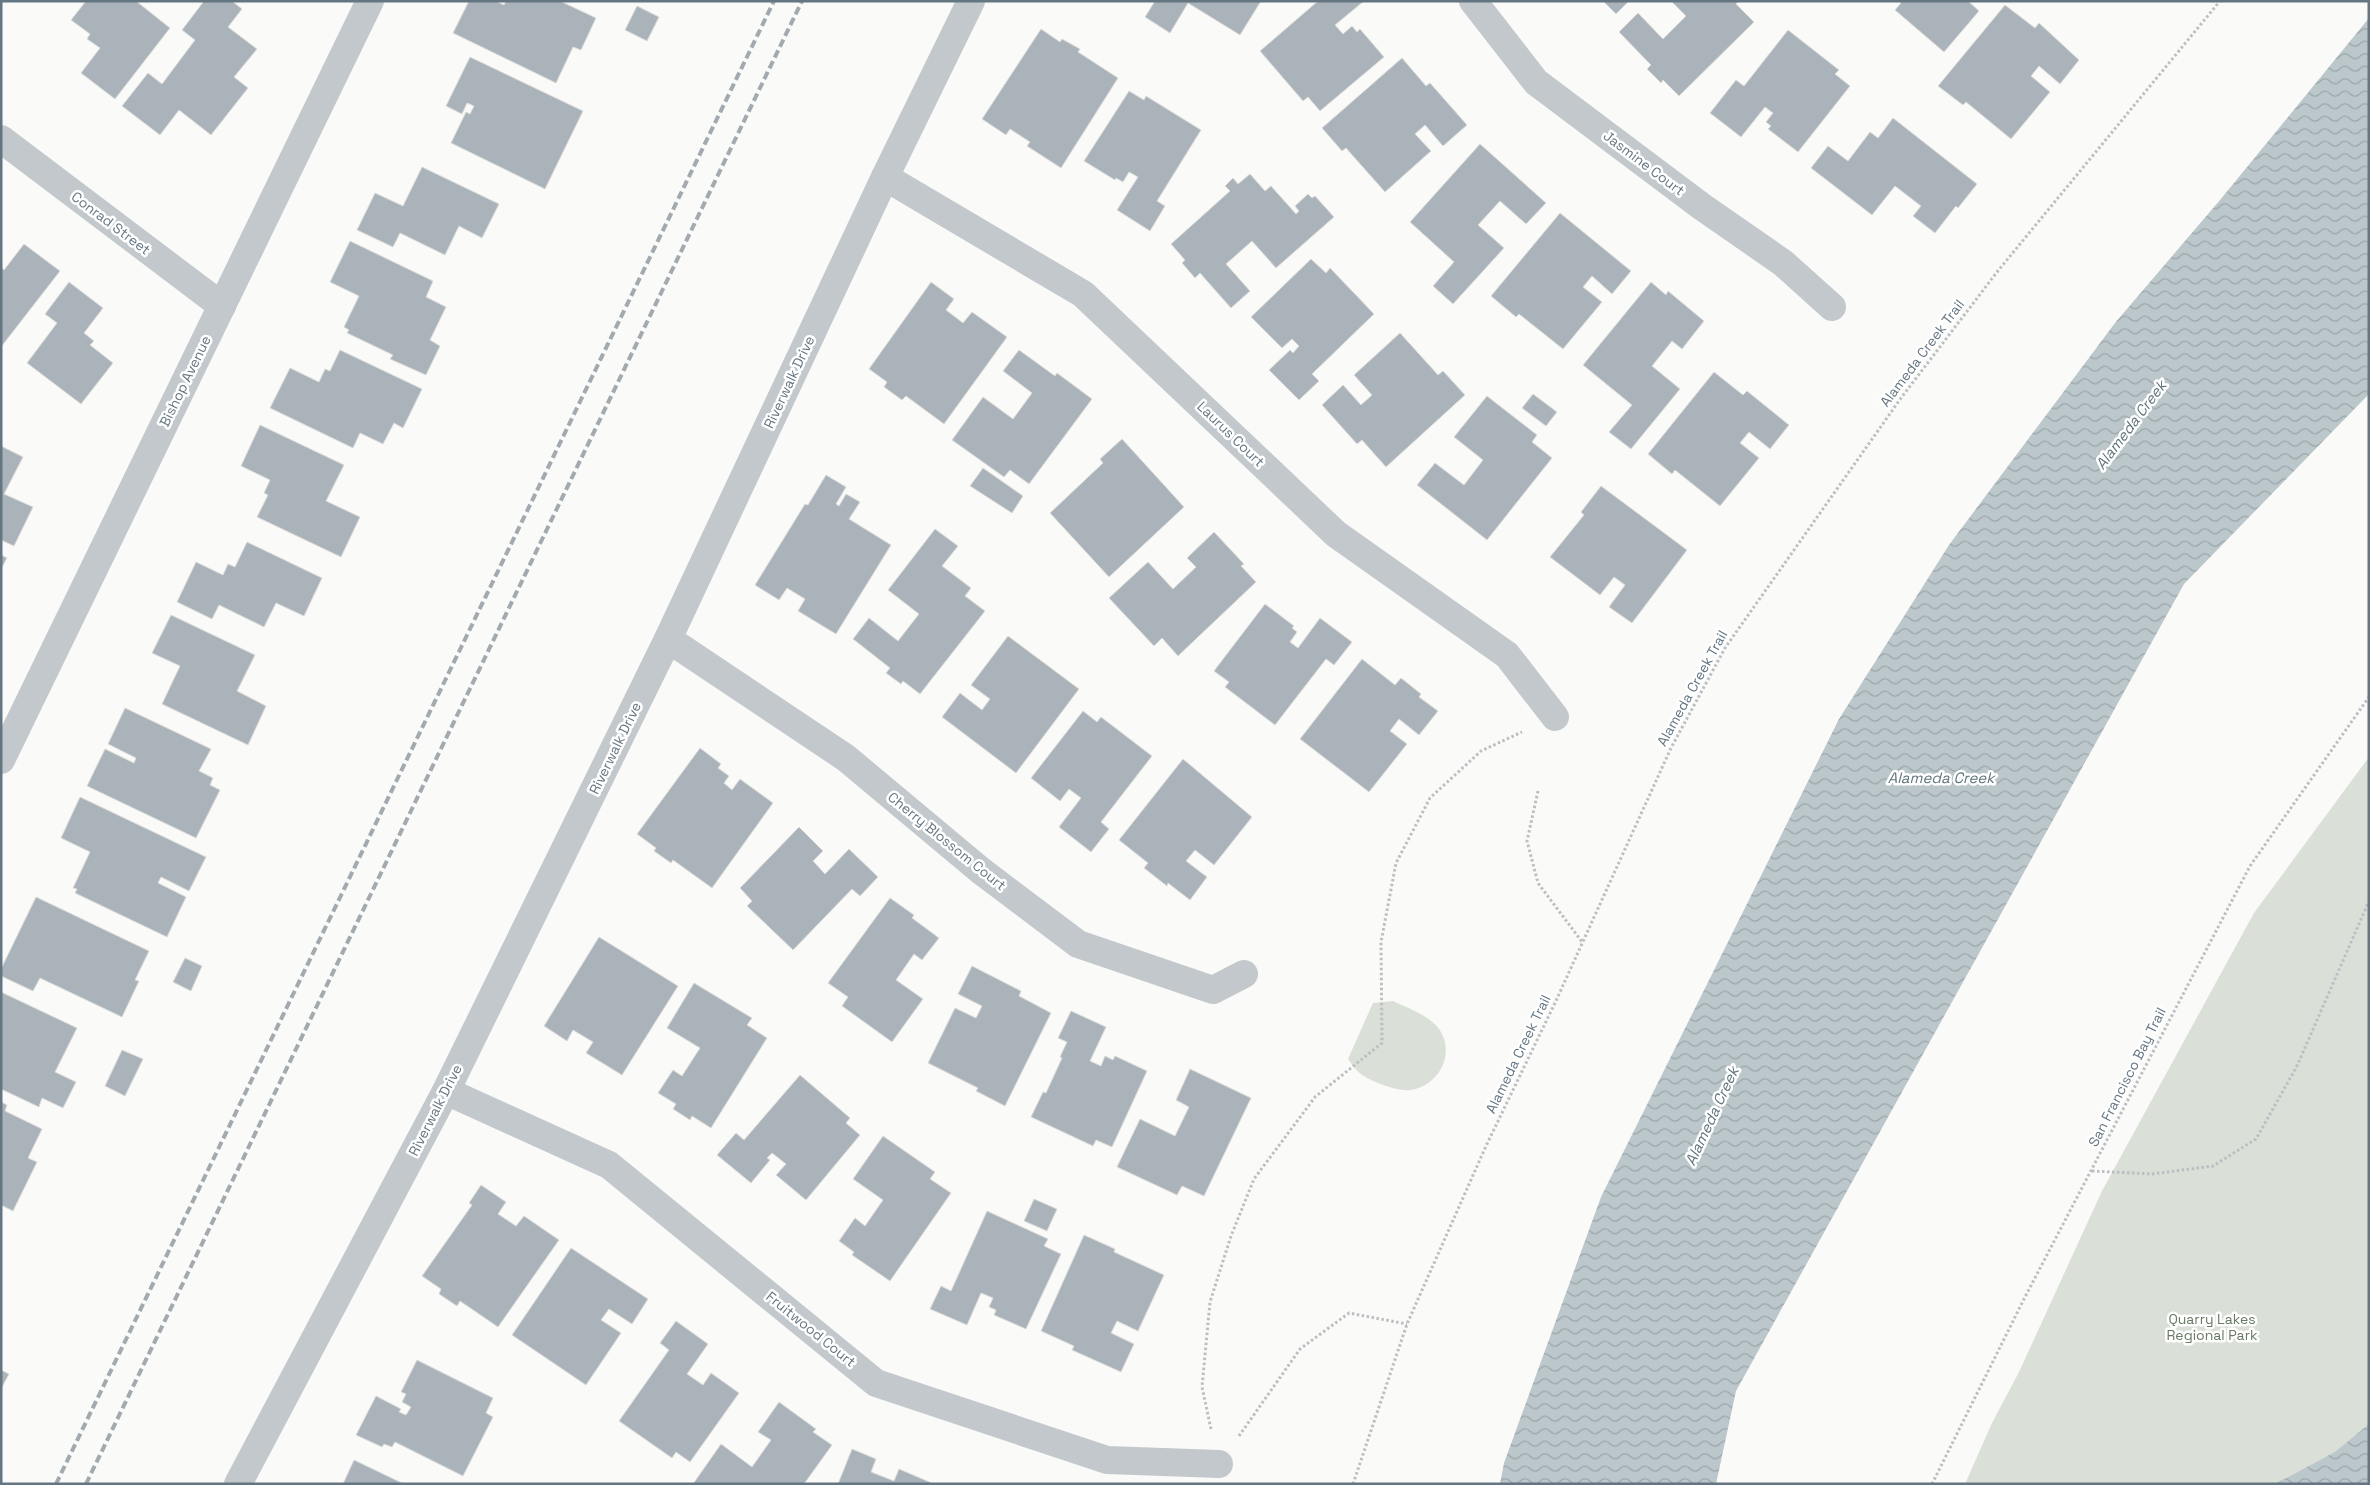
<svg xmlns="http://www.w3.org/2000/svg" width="2370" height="1485" viewBox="0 0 2370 1485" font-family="'Space Grotesk',sans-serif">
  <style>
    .green { fill: #dadfd7 }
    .water { fill: url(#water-waves) }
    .building { fill: #aab3b9; stroke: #dcdcda }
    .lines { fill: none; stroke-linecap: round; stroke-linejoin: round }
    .path { stroke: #bbbfc2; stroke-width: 3; stroke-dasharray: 2.5 2.5; stroke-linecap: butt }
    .street { stroke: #c3c8cc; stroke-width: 28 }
    .rail { stroke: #a2aab0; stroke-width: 4; stroke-dasharray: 8 4; stroke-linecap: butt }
    .labels { text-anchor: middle; stroke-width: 5; stroke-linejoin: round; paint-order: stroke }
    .street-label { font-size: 14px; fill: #657683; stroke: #fff }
    .park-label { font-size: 14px; fill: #687a64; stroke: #fff }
    .water-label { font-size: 15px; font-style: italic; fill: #60757c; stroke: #fff }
  </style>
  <defs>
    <pattern id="water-waves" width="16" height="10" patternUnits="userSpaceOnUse" patternTransform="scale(1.25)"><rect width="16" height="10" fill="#bbc7cb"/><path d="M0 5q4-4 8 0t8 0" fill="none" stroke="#9ca6aa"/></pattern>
  </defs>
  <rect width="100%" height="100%" fill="#fafaf8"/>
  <g class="green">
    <path d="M2369,757V1484H1965L1992,1423L2019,1372L2102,1191L2254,913Z"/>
    <path d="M1393,1001C1407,1008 1429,1015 1439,1029C1456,1053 1439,1086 1411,1090C1399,1092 1371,1082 1361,1074C1356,1071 1352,1064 1348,1059L1373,1003Z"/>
  </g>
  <g class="water">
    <path d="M2369,18V394L2184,584L1736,1391L1716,1484H1500L1504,1463L1601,1197L1839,719L1949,545L2115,323L2220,200Z"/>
    <path d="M2369,1424V1484H2275L2335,1452Z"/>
  </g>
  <g class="building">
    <path d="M86,1H136L170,28L115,99L81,73L100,48L87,39L90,34L71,20Z"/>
    <path d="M204,1H232L242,9L228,27L257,49L234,77L248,88L211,135L179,110L160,135L122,106L148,73L162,84L195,40L182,30Z"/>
    <path d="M469,1H496L504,5L506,1H560L596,18L581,50L573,47L556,83L453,33Z"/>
    <path d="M1155,1H1261L1240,35L1188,3L1170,33L1145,17Z"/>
    <path d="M1318,1H1364L1335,25L1343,34L1352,26L1357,32L1360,29L1384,57L1320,111L1308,97L1303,101L1260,51Z"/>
    <path d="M1603,1H1629L1616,14Z"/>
    <path d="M1671,1H1738L1736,4L1754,22L1679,96L1663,80L1661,83L1647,69L1651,65L1619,32L1638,13L1663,39L1686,16Z"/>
    <path d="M1899,1H1968L1979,11L1944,52L1895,10L1901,3Z"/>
    <path d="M2005,5L2035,28L2039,23L2079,60L2060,84L2039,66L2031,76L2050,92L2011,139L1966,102L1963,105L1938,86Z"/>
    <path d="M637,6L659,17L647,41L625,30Z"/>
    <path d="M1041,29L1060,42L1062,39L1080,49L1078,52L1118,78L1061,168L1027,146L1030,142L1010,129L1006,135L982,119Z"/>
    <path d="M1788,30L1839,70L1835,74L1850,86L1798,152L1768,129L1771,126L1766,122L1773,113L1765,107L1741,137L1710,113L1736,80L1744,86Z"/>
    <path d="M470,57L583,111L545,189L451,143L466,112L470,114L474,106L467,103L462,114L446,106Z"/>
    <path d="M1402,58L1426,86L1430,83L1467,125L1443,146L1425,125L1415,134L1431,151L1385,192L1346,148L1342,151L1322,128Z"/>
    <path d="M1129,91L1144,100L1146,96L1201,130L1157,201L1165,206L1150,231L1117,210L1138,177L1129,172L1123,182L1116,178L1115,180L1084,161Z"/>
    <path d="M1893,118L1977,184L1958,208L1956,206L1935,233L1913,216L1921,206L1895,186L1872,215L1811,168L1828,146L1848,161L1870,132L1878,138Z"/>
    <path d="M1480,144L1546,203L1526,224L1500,201L1478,225L1504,248L1453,304L1433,286L1454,262L1410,222Z"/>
    <path d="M422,167L499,204L482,238L459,226L445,255L400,233L393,247L357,230L375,193L403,206Z"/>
    <path d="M1250,174L1265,191L1271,186L1296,214L1299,211L1295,206L1308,194L1312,198L1315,196L1334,217L1276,268L1252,241L1226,264L1250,291L1231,308L1200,273L1195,278L1182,263L1185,260L1171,244L1230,191L1225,186L1233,178L1238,184Z"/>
    <path d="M1560,213L1631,271L1612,294L1592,276L1583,287L1602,302L1563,349L1519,314L1516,317L1491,296Z"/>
    <path d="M350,241L433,281L426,297L446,307L430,340L440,346L426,375L390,359L393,355L347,333L349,330L344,327L359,296L330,282Z"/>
    <path d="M24,244L60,271L1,347V267L4,270Z"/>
    <path d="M1311,259L1326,273L1330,268L1374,314L1312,374L1319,381L1299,400L1269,370L1290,350L1293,353L1299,346L1292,339L1282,348L1251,317Z"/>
    <path d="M69,282L103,308L84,333L94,341L90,345L113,363L81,404L27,363L57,323L45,314Z"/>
    <path d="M931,282L954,299L946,310L963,323L972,312L1007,337L944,424L906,396L902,400L884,387L887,382L869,369Z"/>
    <path d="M1651,282L1666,295L1668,291L1704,321L1682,349L1672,341L1652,366L1680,389L1631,449L1609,432L1632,405L1583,365Z"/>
    <path d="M1400,333L1438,375L1443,371L1465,395L1386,467L1362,440L1357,444L1322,405L1343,385L1361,405L1372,395L1354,375Z"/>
    <path d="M340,350L422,389L403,428L394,423L383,444L360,433L353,448L270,408L290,368L319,382L325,369L330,371Z"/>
    <path d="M1019,350L1055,376L1057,373L1092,399L1029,484L1010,470L1004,477L952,440L983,397L1013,419L1032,393L1003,371Z"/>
    <path d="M1714,372L1743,395L1747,391L1789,425L1770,449L1749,432L1740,443L1759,458L1720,506L1675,470L1672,474L1648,454Z"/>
    <path d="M1533,394L1557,412L1546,426L1522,408Z"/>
    <path d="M1487,396L1537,435L1532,442L1552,458L1487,540L1417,485L1435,463L1464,485L1483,460L1454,437Z"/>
    <path d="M260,425L344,465L326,501L360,517L341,557L257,517L268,495L264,493L270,480L241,466Z"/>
    <path d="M1122,439L1184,507L1109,577L1050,513L1103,463L1100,459Z"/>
    <path d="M1,446L23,457L4,494L33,507L14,546L1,540Z"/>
    <path d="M983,468L1023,496L1012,513L970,486Z"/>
    <path d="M826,475L846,487L836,504L839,506L846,494L860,502L849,519L891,545L836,634L798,611L805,599L787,588L779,600L755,585L805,504L808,505Z"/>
    <path d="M1601,486L1687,550L1632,623L1609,607L1625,585L1614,577L1600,595L1550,557L1584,515L1581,512Z"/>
    <path d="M935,529L958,546L942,566L971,588L965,596L985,611L920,694L903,681L901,684L886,673L890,668L853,639L869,618L898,641L919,614L888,590Z"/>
    <path d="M1214,532L1244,564L1241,566L1256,582L1178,656L1162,638L1154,646L1109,598L1148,562L1173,589L1196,567L1187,558Z"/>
    <path d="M247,542L322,578L304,616L276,603L264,627L219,605L212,619L177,602L196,562L223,575L228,564L235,567Z"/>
    <path d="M1,555L7,558L1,569Z"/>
    <path d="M1265,604L1294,626L1292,628L1297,632L1290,642L1298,648L1320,618L1352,642L1334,665L1326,659L1275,725L1225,687L1229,682L1214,671Z"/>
    <path d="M171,615L255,655L237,691L266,706L248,745L162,704L180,666L152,653Z"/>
    <path d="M1008,636L1079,689L1016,773L942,717L960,693L982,710L990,699L971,685Z"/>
    <path d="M1362,659L1395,685L1401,678L1421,694L1419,697L1438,711L1419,735L1399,719L1390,731L1407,744L1369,792L1300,739Z"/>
    <path d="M125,708L211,749L199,771L213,778L210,785L220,790L196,838L87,786L105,749L134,763L136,758L108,744Z"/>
    <path d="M1083,711L1097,722L1101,717L1152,756L1101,822L1109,829L1091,852L1059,827L1081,798L1069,789L1060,801L1031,778Z"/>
    <path d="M700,748L721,764L718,768L729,776L724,783L732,790L740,779L773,803L712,888L673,860L671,863L654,851L656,848L637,834Z"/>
    <path d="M1183,759L1252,817L1214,865L1195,850L1186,861L1207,877L1190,900L1168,883L1167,886L1144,868L1148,863L1119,840Z"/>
    <path d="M80,797L206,857L189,891L161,877L158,883L186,897L167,937L75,893L77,889L73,888L90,852L61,838Z"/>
    <path d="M799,827L823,851L813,861L825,874L849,849L878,877L860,896L852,889L793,950L747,906L752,901L740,888Z"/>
    <path d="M36,897L149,951L135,980L139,981L122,1017L40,978L33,991L1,976V969Z"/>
    <path d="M890,898L914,915L912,918L939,938L922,960L914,954L896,980L923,999L892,1042L842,1006L848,997L828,983Z"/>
    <path d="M599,937L678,986L622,1075L586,1053L593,1042L573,1030L567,1041L544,1026Z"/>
    <path d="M185,958L202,966L191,991L173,982Z"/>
    <path d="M972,966L1021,991L1019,996L1051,1013L1005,1106L976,1091L978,1088L928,1063L955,1008L976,1018L982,1006L958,994Z"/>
    <path d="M694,983L752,1018L747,1025L767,1038L711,1128L692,1116L690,1120L673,1109L676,1104L658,1093L673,1070L682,1076L700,1048L667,1028Z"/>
    <path d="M1,992L77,1028L55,1072L76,1082L63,1108L42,1098L39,1107L1,1089Z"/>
    <path d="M1071,1011L1106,1027L1090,1061L1101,1066L1105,1056L1113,1060L1115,1056L1147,1071L1112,1147L1096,1140L1093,1146L1031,1117L1043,1092L1046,1093L1062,1058L1060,1057L1067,1042L1058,1038Z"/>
    <path d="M122,1050L143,1059L125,1096L105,1086Z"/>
    <path d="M1190,1069L1251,1098L1204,1196L1182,1186L1177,1195L1117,1167L1140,1119L1175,1136L1189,1107L1176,1100Z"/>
    <path d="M800,1075L850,1118L846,1123L860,1135L806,1200L776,1175L786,1164L772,1153L767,1158L770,1160L751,1183L717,1155L736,1133L744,1140Z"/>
    <path d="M1,1102L7,1105L5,1111L42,1129L28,1158L37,1162L13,1211L1,1205Z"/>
    <path d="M883,1136L935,1172L930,1179L951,1193L890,1281L852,1255L854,1252L839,1241L855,1218L865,1226L883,1200L853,1179Z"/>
    <path d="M481,1185L506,1202L498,1214L516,1226L524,1216L559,1240L498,1327L460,1301L457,1306L439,1294L441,1289L422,1276L472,1205L469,1203Z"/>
    <path d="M1034,1199L1057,1209L1047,1231L1024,1221Z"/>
    <path d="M987,1211L1048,1239L1044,1246L1061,1254L1026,1329L994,1315L996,1310L989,1307L993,1298L981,1293L967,1325L930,1309L941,1286L951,1291Z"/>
    <path d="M1084,1235L1115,1249L1114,1252L1164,1275L1138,1331L1117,1321L1111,1333L1134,1344L1121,1372L1072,1350L1074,1346L1041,1331Z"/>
    <path d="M571,1248L648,1299L632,1324L609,1309L601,1320L621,1333L586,1385L512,1335Z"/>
    <path d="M676,1321L708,1344L687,1374L703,1385L711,1373L739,1393L690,1462L676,1452L672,1458L619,1421L669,1350L660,1343Z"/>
    <path d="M417,1360L493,1398L486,1413L493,1417L463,1476L395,1442L392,1447L384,1444L382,1447L356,1435L376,1396L401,1409L399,1412L406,1415L411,1407L402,1402L406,1394L401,1392Z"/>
    <path d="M1,1370L9,1374L1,1389Z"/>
    <path d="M779,1402L816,1429L813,1432L832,1445L804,1484H693L721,1444L752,1467L771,1440L758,1432Z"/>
    <path d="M852,1449L876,1459L871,1472L894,1481L899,1469L934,1484H838Z"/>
    <path d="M354,1460L404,1484H343Z"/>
  </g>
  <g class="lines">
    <g class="path">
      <path d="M1538,791L1527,841L1538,883L1583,943"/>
      <path d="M2092,1171L2152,1174L2213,1166L2256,1139L2297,1066L2369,901"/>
      <path d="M1211,1429L1202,1387L1210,1302L1231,1236L1254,1179L1315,1097L1382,1043L1381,942L1396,863L1430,798L1481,751L1522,732"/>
      <path d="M1239,1436L1300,1349L1349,1313L1407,1324"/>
      <path d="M1353,1484L1407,1324L1486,1146L1555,1003L1671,748L1725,648L1901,398L1997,272L2220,1"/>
      <path d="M1932,1484L2025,1297L2250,866L2369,697"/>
    </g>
    <g class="street">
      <path d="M1473,1L1536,82L1701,206L1783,263L1832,307"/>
      <path d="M1,139L222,306"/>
      <path d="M885,177L1083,294L1336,534L1507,655L1555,717"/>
      <path d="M668,639L846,758L980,870L1078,944L1213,990L1244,974"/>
      <path d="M1,760L370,1"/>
      <path d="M446,1091L609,1165L876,1383L1107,1460L1219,1464"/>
      <path d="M238,1484L446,1091L668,639L885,177L971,1"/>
    </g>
    <g class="rail">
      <path d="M56,1484L774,1"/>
      <path d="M86,1484L802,1"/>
    </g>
  </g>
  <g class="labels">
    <g class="street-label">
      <text transform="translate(1644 163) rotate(37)" y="5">Jasmine Court</text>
      <text transform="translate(111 223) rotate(37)" y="5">Conrad Street</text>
      <text transform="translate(1922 353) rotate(-53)" y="5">Alameda Creek Trail</text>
      <text transform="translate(185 381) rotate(-64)" y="5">Bishop Avenue</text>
      <text transform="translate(789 382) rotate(-65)" y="5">Riverwalk Drive</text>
      <text transform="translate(1231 434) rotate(44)" y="5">Laurus Court</text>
      <text transform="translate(1692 688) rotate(-61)" y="5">Alameda Creek Trail</text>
      <text transform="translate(615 748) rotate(-64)" y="5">Riverwalk Drive</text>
      <text transform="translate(947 841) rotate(39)" y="5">Cherry Blossom Court</text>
      <text transform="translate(1518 1054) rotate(-64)" y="5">Alameda Creek Trail</text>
      <text transform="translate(2127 1077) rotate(-63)" y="5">San Francisco Bay Trail</text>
      <text transform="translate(435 1110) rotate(-63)" y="5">Riverwalk Drive</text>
      <text transform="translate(811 1329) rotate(39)" y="5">Fruitwood Court</text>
    </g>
    <g class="park-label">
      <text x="2212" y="1324">Quarry Lakes<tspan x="2212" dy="16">Regional Park</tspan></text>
    </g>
    <g class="water-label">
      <text transform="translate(2131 425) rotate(-53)" y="5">Alameda Creek</text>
      <text x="1941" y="783">Alameda Creek</text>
      <text transform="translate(1712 1116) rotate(-65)" y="5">Alameda Creek</text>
    </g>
  </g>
  <rect width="2370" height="1485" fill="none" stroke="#657683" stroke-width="5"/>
</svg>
